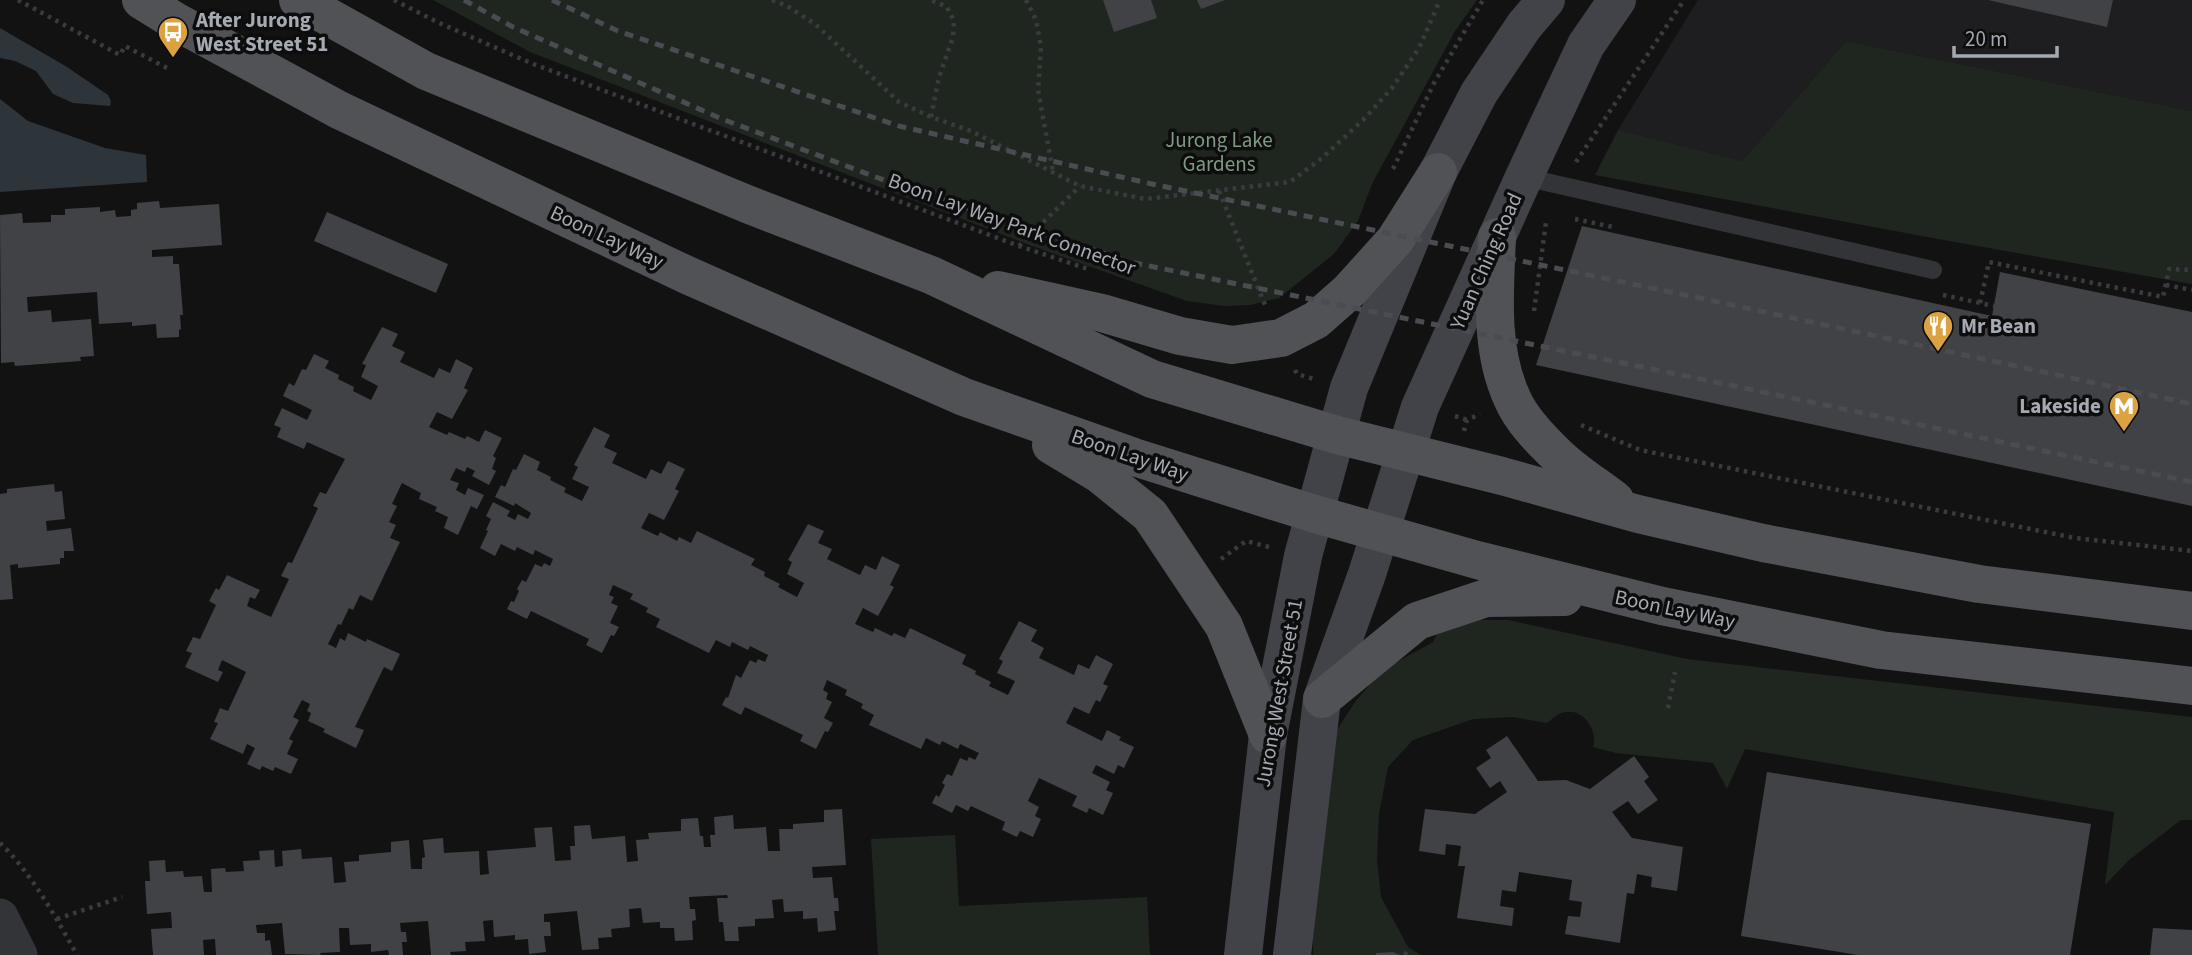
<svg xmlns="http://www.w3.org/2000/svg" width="2192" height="955" viewBox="0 0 2192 955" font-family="'Source Sans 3',sans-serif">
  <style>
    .built { fill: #1e1e20 }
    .green { fill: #1f261f }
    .water { fill: #2d353a }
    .building { fill: #414246 }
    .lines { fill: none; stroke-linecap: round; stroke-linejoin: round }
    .path { stroke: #3a3b3f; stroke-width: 4.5; stroke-dasharray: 3.5 5; stroke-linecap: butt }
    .lane { stroke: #333438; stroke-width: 18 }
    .street { stroke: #333438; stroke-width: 37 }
    .secondary { stroke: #424348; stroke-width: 38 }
    .primary { stroke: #505256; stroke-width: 38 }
    .rail { stroke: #4b4c51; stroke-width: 5; stroke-dasharray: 9 7; stroke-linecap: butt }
    .labels { text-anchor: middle; stroke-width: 7; stroke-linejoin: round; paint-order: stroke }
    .poi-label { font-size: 21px; font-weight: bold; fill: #a5aab2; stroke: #0d0d0e; text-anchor: start }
    .park-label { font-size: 21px; fill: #7e9b7f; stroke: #0d0d0e }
    .street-label { font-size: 21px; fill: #a5aab2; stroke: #0d0d0e }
  </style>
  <rect width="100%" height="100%" fill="#121213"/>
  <path class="built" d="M1698,0H2192V111L1846,41L1742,161L1618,130Z"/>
  <g class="green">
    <path d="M433,0H1477L1455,31L1372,184L1358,221L1334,254L1279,298L1250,305L1225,306L1187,301L1032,246L530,52Z"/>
    <path d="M1846,41L2192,111V284L1938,239L1595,175L1618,130L1742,161Z"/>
    <path d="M1472,620H1508L1687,659L2192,717V820H2181L2129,860L2105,885L2114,812L1745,749L1727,789L1713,763L1616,753L1593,747C1598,728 1582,706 1561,713C1556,715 1551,720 1547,723L1513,717L1473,719L1413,740L1388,767L1379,814L1377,860L1381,897L1408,947L1421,955H1313V779L1333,736L1355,702L1373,681L1395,663L1433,642L1439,630Z"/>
    <path d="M955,835L959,906L1147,897L1150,955H878L871,839Z"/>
  </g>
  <g class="water">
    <path d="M0,28L67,67L108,95L111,101L110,106L73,103L53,94L36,71L15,61L0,58Z"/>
    <path d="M0,99L28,121L105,148L146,155L147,182L0,192Z"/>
  </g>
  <g class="building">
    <path d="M1103,0H1151L1157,18L1114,32Z"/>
    <path d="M1197,0H1225L1201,9Z"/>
    <path d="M1988,0H2113L2107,27Z"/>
    <path d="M159,201L160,208L219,204L222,245L152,250V257L173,256V264H179L183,315H180L181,329L179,330V337L157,338L156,324L132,326V322L99,324L97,292L27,297L28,312L51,310L52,322L91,319L94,356L80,357L81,361L15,366L14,362L1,363L0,215L22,213L23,223L51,222V215H65V209L100,207V212L115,210L116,217L131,216V210L137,209V203Z"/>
    <path d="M327,212L448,264L436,293L314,241Z"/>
    <path d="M1582,226L1992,316L2000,272L2192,312V506L1536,365Z"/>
    <path d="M382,327L398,334L392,346L405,352L400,362L434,378L439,368L450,373L456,359L473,368L464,388L468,390L452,419L437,412L429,427L447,435L449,432L465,439L467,436L479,442L485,430L502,438L493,456L496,458L492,469L496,471L489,485L472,476L475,471L467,467L465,472L456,468L450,480L459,483L456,490L465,495L468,488L484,495L477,509L471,506L458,535L444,528L448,517L435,511L437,507L419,499L421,493L402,483L392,504L397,506L389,522L396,525L390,538L400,542L372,601L360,595L353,610L349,608L341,625L338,624L328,644L336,648L340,638L345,641L348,633L366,642L367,639L400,654L392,671L384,667L355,727L364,730L356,748L323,732L325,729L308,721L311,713L307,711L310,704L302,700L293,717L299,720L289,739L293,741L287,754L298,759L291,774L275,767L273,771L262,766L260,770L247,764L255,748L247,744L243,754L210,739L218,723L214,722L220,708L228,711L246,672L222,660L218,670L223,672L218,682L185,667L192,653L186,651L193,637L200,639L216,605L209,601L216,588L219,590L227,575L260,590L255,599L250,597L247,606L271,617L289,579L281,576L288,562L292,563L318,508L313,506L320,492L326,494L345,459L307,442L304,449L277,437L281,428L274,425L282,408L307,420L312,410L283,396L289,383L294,386L302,369L306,370L314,354L329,361L325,368L339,375L338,379L354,387L353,391L371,400L378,386L361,377L366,365L362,364Z"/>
    <path d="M594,427L610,435L604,447L617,453L612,463L646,479L651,469L661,474L668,461L685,469L675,489L679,491L664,520L649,513L641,528L658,536L660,532L677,541L679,537L691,543L697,531L755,559L751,565L765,572L764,576L780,584L778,587L797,597L804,583L787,574L792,562L788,560L808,524L824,531L818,543L832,549L827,559L860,575L865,565L876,570L882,556L900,565L890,585L894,587L878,616L863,608L855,624L873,632L875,628L892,636L894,633L905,638L910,628L966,655L962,664L976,671L975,674L991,682L989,686L1008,695L1015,681L997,673L1003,661L999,659L1019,621L1037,630L1031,641L1044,648L1039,658L1074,675L1078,664L1089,669L1096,655L1113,664L1103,684L1108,686L1100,702L1096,700L1089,714L1074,707L1066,723L1102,741L1107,730L1121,737L1119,740L1134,747L1124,768L1118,765L1114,774L1096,765L1092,773L1110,782L1106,790L1113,793L1103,815L1089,808L1087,813L1072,806L1077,796L1039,778L1028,801L1039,807L1035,816L1041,819L1033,837L1020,831L1017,837L1002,830L1005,822L971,806L968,811L956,805L952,813L932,803L936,795L939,797L945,785L942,783L947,774L952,776L960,758L967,761L969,757L975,760L979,753L960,744L958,749L942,741L940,745L926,738L921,749L869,725L874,715L861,708L863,704L845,695L847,690L827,680L823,690L828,693L826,699L832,702L824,718L833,723L828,732L825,731L816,749L800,741L803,735L745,707L741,715L722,705L726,697L728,698L736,675L741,678L750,660L756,663L758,659L765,662L768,655L750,646L748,650L732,642L730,647L716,640L709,653L656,627L660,619L646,612L648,608L630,599L633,594L613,585L609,595L614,597L611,603L618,606L610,623L619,627L614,636L611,635L602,653L586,645L589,639L531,611L527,619L507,609L511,601L514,602L519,591L517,589L522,580L526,582L535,564L542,567L544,563L550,566L553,559L535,550L533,555L517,547L515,551L501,544L495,556L480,548L488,531L486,530L491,519L486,516L493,502L510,511L507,516L515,520L518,514L528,519L531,513L515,503L514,506L495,497L501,485L505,487L513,469L516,470L524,454L540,462L537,470L551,477L550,480L566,488L564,492L582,501L589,487L572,479L578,467L574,465Z"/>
    <path d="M54,484L55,492L62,491L65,519L46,521L47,531L71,528L74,551H64V558H60V564L18,568V564L10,565L13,599L0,600V494L7,493V489Z"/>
    <path d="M1507,736L1538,781L1566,780L1590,789L1634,756L1649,777L1644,781L1658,800L1638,814L1628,801L1612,812L1632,838L1683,847L1677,891L1651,887L1652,877L1637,874L1634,894L1627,893L1620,943L1565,934L1568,916L1580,917L1582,902L1569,900L1572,880L1519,872L1516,892L1502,890L1500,906L1514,908L1512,926L1457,918L1465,866H1458L1461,846L1446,844L1445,855L1419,851L1425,809L1475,814L1507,792L1500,781L1490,788L1476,768L1491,758L1486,750Z"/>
    <path d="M1767,772L2091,824L2070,955H1858L1741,936Z"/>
    <path d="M842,809L846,865L812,867L813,878L832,877L834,898H838L839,911H834L836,930L818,932L817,918L803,919V911L784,912L783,899L772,900L774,918L755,919V926L738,927L739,941H725L723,922H719L717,898H728L727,895L689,897L690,909H695L696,920L692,921L693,940L675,941L674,928H660V922L643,923L641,908L629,909L630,927L611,929L612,937L598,938L599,949L582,950L577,911L544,914V922H550L551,936H544L546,952L529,954L528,939L515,940V935L494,937L493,920L483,921L485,941L465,942L466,951L450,952L451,955H431L428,921L400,923L401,932H406L407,942H402L403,955H389L388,950L371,952V944L350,945L349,928H339L340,952L320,953L321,955L285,954L282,923L256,925L257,933H265V941L270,940L272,955H216L215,939L203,940L204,955H153L151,929L172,928L171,912L147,914L145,881H150L149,861L165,860L166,872L183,871L184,877L202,876L204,892H212L211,869L225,868L226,872L244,871L243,861L260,860L259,851L274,850L275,867L283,866L282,851L301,849L302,859L332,857L334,883L346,882L344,862L359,861V855L391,852V842L409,840L411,869H422V858L425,857L423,840L443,838L444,853L479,851L480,875L489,874L487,851L536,847L534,828L552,827L555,861L571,860L570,846H575L574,826L590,825L592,839L625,836L627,862L638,861L636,840L649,839L648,833L681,831V819L698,818L700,836H703L704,847H711L710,835H715L714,817L733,815L734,829L766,827L768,851H780L779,829H793V824L824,822V810Z"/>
    <path d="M2153,928L2192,930V955H2150Z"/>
    <path d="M1393,952L1400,955H1376V953Z"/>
  </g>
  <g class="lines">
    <g class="path">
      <path d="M18,0L120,55L125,46L167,68"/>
      <path d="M394,0L437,22L533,64L1019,246L1088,269"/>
      <path d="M772,0L787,6L815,24L899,102L931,117L971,131L1080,186L1145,199L1290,182L1322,158L1364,119L1392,88L1419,48L1440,0"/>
      <path d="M1026,0L1036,20L1041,47L1038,90L1053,172"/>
      <path d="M931,117L939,77L953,37L954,21L947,7L931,0"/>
      <path d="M1576,162L1684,0"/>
      <path d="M1393,169L1434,83L1483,0"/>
      <path d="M1219,191L1265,305"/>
      <path d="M1575,219L1613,227"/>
      <path d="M1019,246L1080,186"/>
      <path d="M2166,285L2192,290"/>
      <path d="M1943,295L1994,306"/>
      <path d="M1980,303L1989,262L2163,297L2169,269L2192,270"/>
      <path d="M1534,311L1546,222"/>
      <path d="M1295,370L1297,374L1314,379"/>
      <path d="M1455,416L1467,420"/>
      <path d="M1581,425L1640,450L2075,538L2192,551"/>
      <path d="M1464,431L1467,420L1480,414"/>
      <path d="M1221,559L1246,541L1269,547"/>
      <path d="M1668,708L1675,672"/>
      <path d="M0,843C30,871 57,919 77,955"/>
      <path d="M57,919L122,897"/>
      <path d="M1405,955L1408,947"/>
    </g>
    <path class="lane" d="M1524,177L1933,270"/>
    <path class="street" d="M0,917L19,955"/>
    <g class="secondary">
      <path d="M1243,955L1268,735L1303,556L1349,388L1438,172L1479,93L1524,26L1546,0"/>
      <path d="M1292,955L1322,699L1367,574L1420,407L1524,177L1586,45L1617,0"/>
    </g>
    <g class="primary">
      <path d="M141,0L175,21L339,110L687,275L964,397L1134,457L1315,514L1477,560L1662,606L1881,650L2192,686"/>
      <path d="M298,0L426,71L747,204L931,275L1152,379L1337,435L1502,476L1638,514L1763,543L1979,584L2192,611"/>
      <path d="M1497,237C1495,290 1489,348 1512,398C1521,420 1542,441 1559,457C1576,473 1597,486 1615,500"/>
      <path d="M998,290L1102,313L1180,336L1232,345L1281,338L1316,320L1349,291L1395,240L1438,172"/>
      <path d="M1051,445L1099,474L1150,515L1224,626L1268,735"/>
      <path d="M1322,699L1417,621L1486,598L1564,597"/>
    </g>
    <g class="rail">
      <path d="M464,0L513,27L722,119L889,182L1130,262L1696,378L2192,482"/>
      <path d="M552,0L618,31L899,126L1152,184L1709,300L2192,404"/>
    </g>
  </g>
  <defs>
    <g id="bus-pin" transform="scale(1.575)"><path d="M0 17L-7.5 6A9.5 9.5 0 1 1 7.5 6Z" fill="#dca241" stroke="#0d0d0e"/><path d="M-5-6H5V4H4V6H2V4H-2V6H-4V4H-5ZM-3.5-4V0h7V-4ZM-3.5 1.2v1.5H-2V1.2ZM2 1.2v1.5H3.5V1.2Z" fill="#fff"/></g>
    <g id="restaurant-pin" transform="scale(1.575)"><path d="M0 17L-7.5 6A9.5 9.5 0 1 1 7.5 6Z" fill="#dca241" stroke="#0d0d0e"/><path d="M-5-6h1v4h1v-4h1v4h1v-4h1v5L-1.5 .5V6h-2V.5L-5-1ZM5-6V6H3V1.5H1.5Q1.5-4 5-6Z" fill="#fff"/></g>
    <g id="metro-pin" transform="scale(1.575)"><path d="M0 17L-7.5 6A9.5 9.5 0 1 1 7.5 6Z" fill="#dca241" stroke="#0d0d0e"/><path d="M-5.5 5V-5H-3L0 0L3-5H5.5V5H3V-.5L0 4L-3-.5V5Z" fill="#fff"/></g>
  </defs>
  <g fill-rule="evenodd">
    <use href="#bus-pin" x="173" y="32"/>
    <use href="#restaurant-pin" x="1938" y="326"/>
    <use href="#metro-pin" x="2124" y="406"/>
  </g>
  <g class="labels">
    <g class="poi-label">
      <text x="196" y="27">After Jurong<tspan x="196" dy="24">West Street 51</tspan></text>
      <text x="1961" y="333">Mr Bean</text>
      <text x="2101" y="413" text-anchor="end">Lakeside</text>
    </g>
    <g class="park-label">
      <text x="1219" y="147">Jurong Lake<tspan x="1219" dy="24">Gardens</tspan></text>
    </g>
    <g class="street-label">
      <text transform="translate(1012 224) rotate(20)" y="7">Boon Lay Way Park Connector</text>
      <text transform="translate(607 237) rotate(25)" y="7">Boon Lay Way</text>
      <text transform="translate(1486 261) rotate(-66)" y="7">Yuan Ching Road</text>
      <text transform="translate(1130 455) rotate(19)" y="7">Boon Lay Way</text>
      <text transform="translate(1675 609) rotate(12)" y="7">Boon Lay Way</text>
      <text transform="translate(1279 693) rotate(-80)" y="7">Jurong West Street 51</text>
    </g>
  </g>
  <path d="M1954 46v10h103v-10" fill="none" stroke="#a5aab2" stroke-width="3.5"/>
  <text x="1965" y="46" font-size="21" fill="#a5aab2" stroke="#0d0d0e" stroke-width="5" paint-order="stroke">20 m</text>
</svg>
